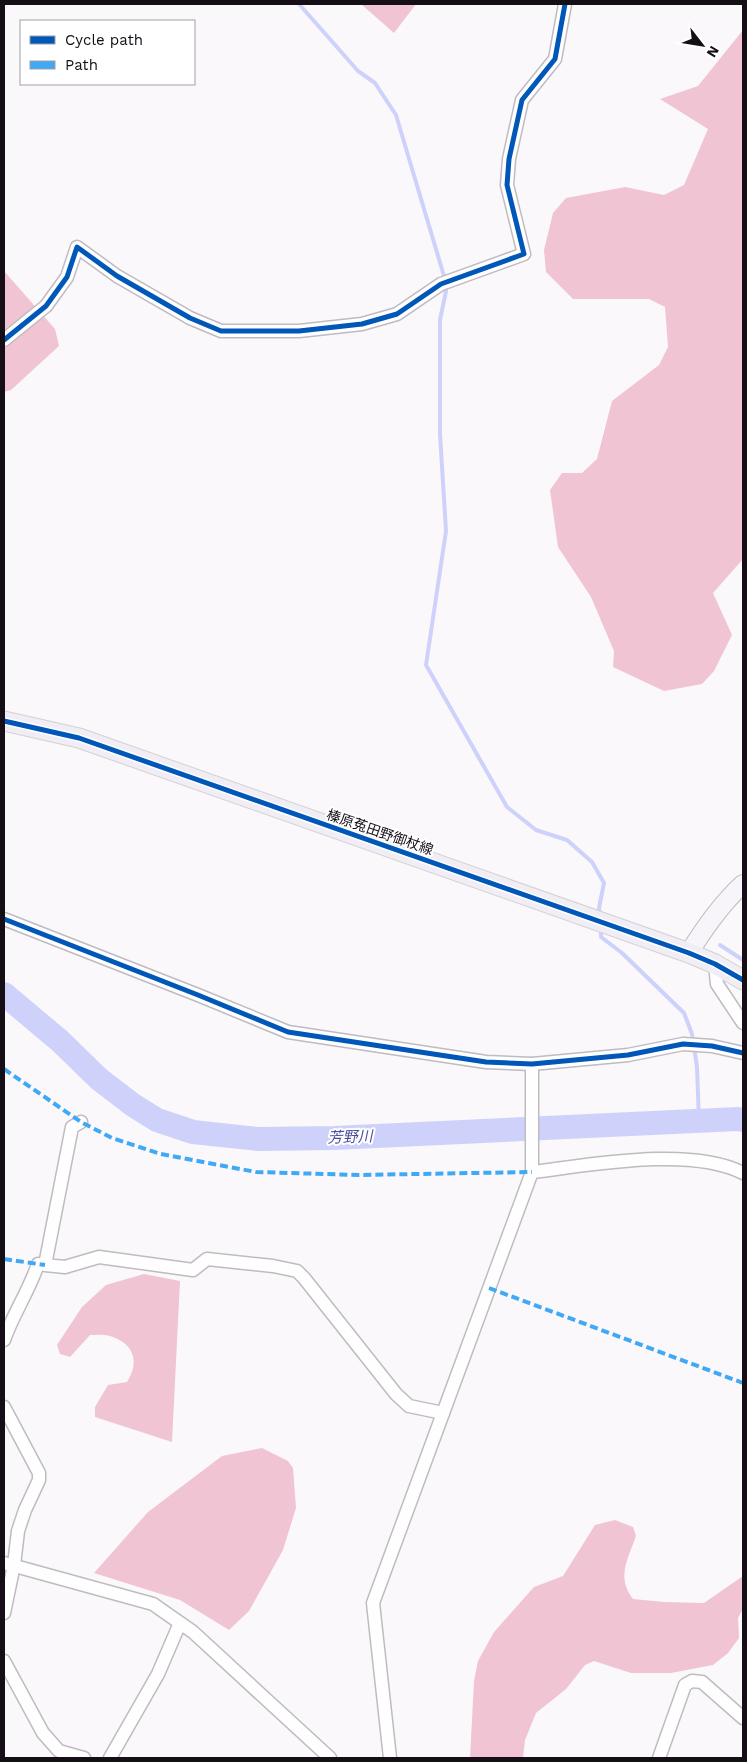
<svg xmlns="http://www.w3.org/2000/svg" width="747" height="1762" viewBox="0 0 747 1762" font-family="'Work Sans','Noto Sans JP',sans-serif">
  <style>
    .forest { fill: #f0c4d3 }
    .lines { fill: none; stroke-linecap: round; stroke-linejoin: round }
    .stream { stroke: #ced2fa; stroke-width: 4 }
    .river { stroke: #ced2fa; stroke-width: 24 }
    .minor-casing { stroke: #bfbbc1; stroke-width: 15 }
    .secondary-casing { stroke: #bfbbc1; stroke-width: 20 }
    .primary-casing { stroke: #d3d1d4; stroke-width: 21 }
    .minor { stroke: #fefefe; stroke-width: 12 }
    .secondary { stroke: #f7f5fa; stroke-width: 18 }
    .primary { stroke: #f0edf5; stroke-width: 19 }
    .quiet { stroke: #3fa9f5; stroke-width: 4; stroke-dasharray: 8 4; stroke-linecap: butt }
    .cycleway-casing { stroke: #fff; stroke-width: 8 }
    .cycleway { stroke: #0057b8; stroke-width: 5 }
    .labels { text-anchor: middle; stroke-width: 4; stroke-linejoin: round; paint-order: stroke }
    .street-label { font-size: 14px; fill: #150e17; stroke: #fff }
    .water-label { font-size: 15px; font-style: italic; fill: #4b4c9d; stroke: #fff }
  </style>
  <rect width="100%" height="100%" fill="#faf8fb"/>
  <g class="forest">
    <path d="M361,4H416L394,33Z"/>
    <path d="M743,30V559L713,593L732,635L714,671L702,684L664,691L613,667L614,651L591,597L558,547L550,490L562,473H582L597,459L612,401L659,365L668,347L665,307L649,299H573L546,272L544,250L553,213L566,198L625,187L664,195L684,185L708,129L660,99L698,86Z"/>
    <path d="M4,271L55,329L59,346L11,390L4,392Z"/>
    <path d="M144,1274L180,1281L172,1442L95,1417V1407L108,1385L127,1382C140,1362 134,1343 110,1336C104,1334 96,1335 90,1335L70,1357L60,1354L57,1345L82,1307L106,1285Z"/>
    <path d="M262,1448L288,1461L293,1468L296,1508L283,1550L249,1611L229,1630L180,1600L94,1573L148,1512L222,1456Z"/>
    <path d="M615,1520L633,1527L636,1536C628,1559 616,1577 633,1599L664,1602L704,1603L743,1576V1609L738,1618L739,1638L728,1653L713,1665L671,1673H631L594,1661L585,1665L566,1689L536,1713L525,1740L523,1758H470L474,1681L478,1661L494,1632L534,1587L563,1576L595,1525Z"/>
  </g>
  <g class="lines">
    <g class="stream">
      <path d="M299,4L358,71L375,83L396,115L444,276L446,291L440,320V434L446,531L426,665L507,807L536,830L567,840L592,862L604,883L599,908L600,915"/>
      <path d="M601,929V937L622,953L684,1013L692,1034L697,1067L699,1121"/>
      <path d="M720,945L743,960"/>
    </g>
    <path class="river" d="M4,994L60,1041L99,1079L133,1105L157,1120L193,1132L258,1139L334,1138L738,1119L743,1120"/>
    <g class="minor-casing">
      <g id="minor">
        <path d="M4,340L46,306L67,277L77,247L117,276L190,318L221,331H299L362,324L397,314L441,284L524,254L507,185L509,159L522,100L555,59L565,4"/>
        <path d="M4,919L198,995L288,1032L486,1062L532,1064L628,1055L683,1044L712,1046L743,1053"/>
        <path d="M715,964L717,984L743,1023"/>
        <path d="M81,1122L72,1127L45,1265L65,1267L99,1257L193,1270L207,1259L273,1266L297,1271L304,1278L396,1394L409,1406L443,1413"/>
        <path d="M532,1172C591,1165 690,1146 743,1173"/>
        <path d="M4,1340C13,1314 29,1291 38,1264"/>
        <path d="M4,1407L39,1473V1480L25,1510L18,1531L14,1565L4,1613"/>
        <path d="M4,1563L153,1604L193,1632L330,1758"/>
        <path d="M4,1661L43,1733L59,1751L84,1758"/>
        <path d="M110,1758L158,1674L180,1623"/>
        <path d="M390,1758L373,1603L532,1172V1064"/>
        <path d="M659,1758L685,1685L692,1681L702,1682L743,1718"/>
      </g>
    </g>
    <g class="secondary-casing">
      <path id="secondary" d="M689,953C705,927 721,904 743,884"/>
    </g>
    <g class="primary-casing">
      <path id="primary" d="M4,721L79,738L689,953L715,964L743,980"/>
    </g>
    <use href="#minor" class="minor"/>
    <use href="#secondary" class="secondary"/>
    <use href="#primary" class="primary"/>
    <g class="quiet">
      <path d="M4,1069L81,1122L112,1138L161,1154L256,1172L359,1175L532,1172"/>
      <path d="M4,1259L45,1265"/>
      <path d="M489,1288L743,1383"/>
    </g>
    <g class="cycleway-casing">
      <g id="cycleway">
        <path d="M4,340L46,306L67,277L77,247L117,276L190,318L221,331H299L362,324L397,314L441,284L524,254L507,185L509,159L522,100L555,59L565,4"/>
        <path d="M4,721L79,738L689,953L715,964L743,980"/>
        <path d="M4,919L198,995L288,1032L486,1062L532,1064L628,1055L683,1044L712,1046L743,1053"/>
      </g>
    </g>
    <use href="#cycleway" class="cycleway"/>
  </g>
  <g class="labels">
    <g class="street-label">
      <text transform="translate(380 832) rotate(19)" y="5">榛原菟田野御杖線</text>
    </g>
    <g class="water-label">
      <text transform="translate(350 1137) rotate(-2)" y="5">芳野川</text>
    </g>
  </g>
  <rect width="747" height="1762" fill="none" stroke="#150e17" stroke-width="10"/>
  <rect x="20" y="20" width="175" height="65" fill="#ffffff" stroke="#a19fa2"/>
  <rect x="30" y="36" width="25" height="8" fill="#0057b8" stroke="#a19fa2"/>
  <text x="65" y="45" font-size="15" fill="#150e17">Cycle path</text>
  <rect x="30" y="61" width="25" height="8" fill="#3fa9f5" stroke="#a19fa2"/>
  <text x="65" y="70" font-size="15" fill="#150e17">Path</text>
  <g transform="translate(702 45) rotate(121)" stroke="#ffffff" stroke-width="4" paint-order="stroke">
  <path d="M0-4L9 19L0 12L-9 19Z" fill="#150e17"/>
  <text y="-8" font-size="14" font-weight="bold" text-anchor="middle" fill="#150e17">N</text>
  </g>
</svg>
